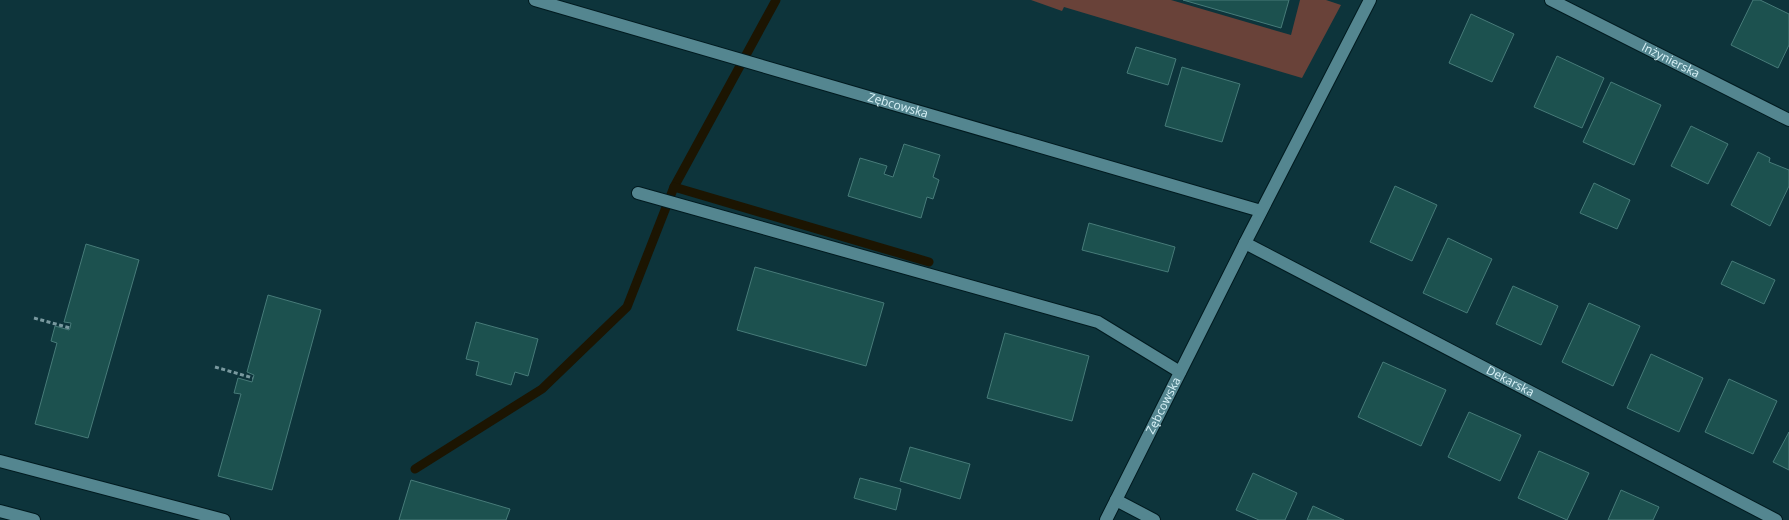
<svg xmlns="http://www.w3.org/2000/svg" width="1789" height="520" viewBox="0 0 1789 520" font-family="'Open Sans',sans-serif">
  <style>
    .green { fill: #694239 }
    .lines { fill: none; stroke-linecap: round; stroke-linejoin: round }
    .stream { stroke: #1c1502; stroke-width: 9 }
    .building { fill: #1c514f; stroke: #477b79 }
    .minor-casing { stroke: #011a1f; stroke-width: 14 }
    .path { stroke: #79999f; stroke-width: 3; stroke-dasharray: 4 2.5; stroke-linecap: butt }
    .minor { stroke: #548690; stroke-width: 12 }
    .labels { text-anchor: middle; stroke-width: 4; stroke-linejoin: round; paint-order: stroke }
    .street-label { font-size: 12px; fill: #d9f3f8; stroke: #022a31 }
  </style>
  <rect width="100%" height="100%" fill="#0d343b"/>
  <path class="green" d="M1031,0H1171L1291,35L1300,0H1326L1341,5L1302,78L1064,7L1062,11Z"/>
  <g class="lines">
    <g class="stream">
      <path d="M674,187L776,0"/>
      <path d="M415,469L542,389L627,307L674,187L929,262"/>
    </g>
  </g>
  <g class="building">
    <path d="M1183,0H1289L1281,28Z"/>
    <path d="M1753,0H1760L1789,14V45L1778,68L1731,45Z"/>
    <path d="M1471,14L1514,34L1492,82L1449,63Z"/>
    <path d="M1136,47L1176,59L1168,85L1127,73Z"/>
    <path d="M1557,56L1604,78L1582,128L1534,107Z"/>
    <path d="M1182,67L1240,84L1222,142L1165,126Z"/>
    <path d="M1611,82L1661,105L1634,165L1583,142Z"/>
    <path d="M1691,126L1728,144L1708,184L1671,166Z"/>
    <path d="M904,144L940,155L933,177L939,180L933,199L927,197L921,218L848,196L860,158L887,166L884,174L893,177Z"/>
    <path d="M1758,152L1770,158L1769,162L1789,170V186L1770,226L1731,205Z"/>
    <path d="M1594,183L1630,200L1617,229L1580,213Z"/>
    <path d="M1395,186L1437,205L1412,261L1370,242Z"/>
    <path d="M1089,223L1175,247L1168,272L1082,250Z"/>
    <path d="M1448,238L1492,259L1467,313L1423,293Z"/>
    <path d="M86,244L139,260L88,438L35,424L57,343L51,341L55,326L69,330L70,328L71,323L64,322Z"/>
    <path d="M1732,261L1775,280L1764,304L1721,284Z"/>
    <path d="M755,267L884,303L866,366L737,330Z"/>
    <path d="M1513,286L1558,306L1541,345L1496,324Z"/>
    <path d="M268,295L321,310L272,490L218,476L241,394L234,393L238,378L252,382L254,375L247,372Z"/>
    <path d="M1589,303L1640,326L1613,386L1562,362Z"/>
    <path d="M476,322L538,339L528,376L515,372L511,385L476,375L479,362L466,359Z"/>
    <path d="M1005,333L1089,356L1072,421L987,398Z"/>
    <path d="M1651,354L1703,378L1679,432L1627,408Z"/>
    <path d="M1383,362L1446,390L1421,446L1358,417Z"/>
    <path d="M1729,379L1777,401L1753,454L1705,432Z"/>
    <path d="M1469,412L1521,435L1500,481L1448,457Z"/>
    <path d="M1789,432V470L1773,462Z"/>
    <path d="M910,447L970,464L960,499L900,481Z"/>
    <path d="M1539,451L1589,473L1567,520L1518,498Z"/>
    <path d="M1253,473L1297,493L1285,520H1259L1236,510Z"/>
    <path d="M860,478L901,489L896,510L854,498Z"/>
    <path d="M411,480L510,509L506,520H399Z"/>
    <path d="M1621,490L1659,507L1653,520H1608Z"/>
    <path d="M1313,506L1344,520H1307Z"/>
  </g>
  <g class="lines">
    <g class="minor-casing">
      <g id="minor">
        <path id="s1" d="M535,0L1261,211"/>
        <path id="s2" d="M1551,0L1789,120"/>
        <path d="M638,193L1098,322L1180,372"/>
        <path id="s3" d="M1245,243L1776,520"/>
        <path d="M0,461L224,520"/>
        <path d="M1116,500L1154,520"/>
        <path d="M0,511L34,520"/>
        <path id="s4" d="M1106,520L1245,243L1370,0"/>
      </g>
    </g>
    <g class="path">
      <path d="M34,318L70,328"/>
      <path d="M215,367L253,378"/>
    </g>
    <use href="#minor" class="minor"/>
  </g>
  <g class="labels">
    <g class="street-label">
      <text dy="4" stroke="none"><textPath href="#s2" startOffset="134">Inżynierska</textPath></text>
      <text dy="4" stroke="none"><textPath href="#s1" startOffset="378">Zębcowska</textPath></text>
      <text dy="4" stroke="none"><textPath href="#s3" startOffset="299">Dekarska</textPath></text>
      <text dy="4" stroke="none"><textPath href="#s4" startOffset="128">Zębcowska</textPath></text>
    </g>
  </g>
</svg>
